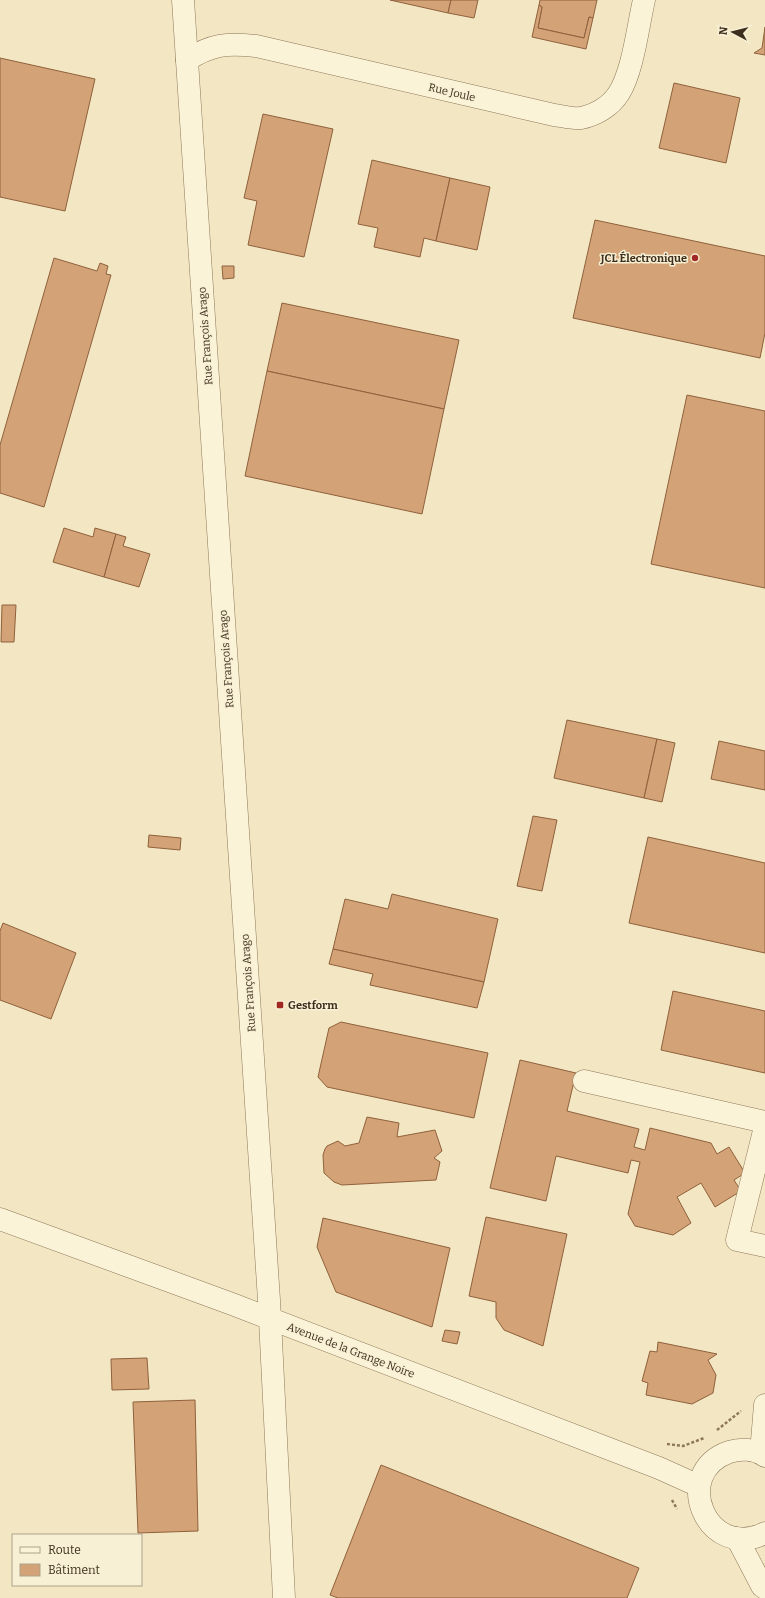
<svg xmlns="http://www.w3.org/2000/svg" width="765" height="1598" viewBox="0 0 765 1598" font-family="Bitter,serif">
  <style>
    .building { fill: #d3a276; stroke: #8f613c }
    .lines { fill: none; stroke-linecap: round; stroke-linejoin: round }
    .minor-casing { stroke: #8e7858; stroke-width: 23 }
    .path { stroke: #8e7858; stroke-width: 2.5; stroke-dasharray: 3 2; stroke-linecap: butt }
    .minor { stroke: #fbf3d8; stroke-width: 22 }
    .poi-dot { fill: #a22923; stroke: #f8f0d4; stroke-width: 1.5 }
    .labels { text-anchor: middle; stroke-width: 3; stroke-linejoin: round; paint-order: stroke }
    .street-label { font-size: 11px; fill: #3d2e1d; stroke: #f8f0d4 }
    .poi-label { font-size: 11px; font-weight: bold; fill: #3d2e1d; stroke: #f8f0d4; text-anchor: end }
  </style>
  <rect width="100%" height="100%" fill="#f2e6c3"/>
  <g class="building">
    <path d="M390,0H451L448,13Z"/>
    <path d="M451,0H478L474,18L448,13Z"/>
    <path d="M540,0H597L593,18L589,17L584,38L538,28L542,7L539,5Z"/>
    <path d="M539,5L542,7L538,28L584,38L589,17L593,18L586,49L532,37Z"/>
    <path d="M765,27V55L754,53L762,48Z"/>
    <path d="M0,58L95,79L65,211L0,197Z"/>
    <path d="M674,83L740,98L726,163L659,148Z"/>
    <path d="M263,114L333,129L304,257L248,245L257,201L244,198Z"/>
    <path d="M372,160L450,178L436,241L424,238L420,257L374,247L378,228L358,224Z"/>
    <path d="M450,178L490,187L477,250L436,241Z"/>
    <path d="M595,220L765,256V333L760,358L573,318Z"/>
    <path d="M54,258L97,271L100,263L108,266L106,274L111,275L44,507L0,493V445Z"/>
    <path d="M222,266H234V278L223,279Z"/>
    <path d="M282,303L459,340L444,409L267,371Z"/>
    <path d="M267,371L444,409L422,514L245,476Z"/>
    <path d="M687,395L765,411V588L651,564Z"/>
    <path d="M64,528L93,537L95,528L116,534L104,577L53,562Z"/>
    <path d="M116,534L126,537L123,546L150,554L139,587L104,577Z"/>
    <path d="M2,605H16L14,642H1Z"/>
    <path d="M567,720L657,739L644,798L554,778Z"/>
    <path d="M657,739L675,743L662,802L644,798Z"/>
    <path d="M719,741L765,751V790L711,779Z"/>
    <path d="M533,816L557,820L542,891L517,886Z"/>
    <path d="M149,835L181,838L180,850L148,847Z"/>
    <path d="M648,837L765,863V953L629,923Z"/>
    <path d="M392,894L498,919L484,982L333,949L345,899L388,909Z"/>
    <path d="M3,923L76,953L51,1019L0,1000V931Z"/>
    <path d="M333,949L484,982L477,1008L370,985L373,974L329,964Z"/>
    <path d="M673,991L765,1011V1073L661,1050Z"/>
    <path d="M341,1022L488,1053L474,1118L327,1087L318,1077L329,1028Z"/>
    <path d="M520,1060L576,1073L567,1111L639,1129L634,1147L645,1150L650,1128L711,1143L717,1154L729,1147L745,1173L734,1180L741,1191L715,1207L701,1183L677,1197L691,1223L673,1235L635,1226L628,1214L640,1162L631,1160L628,1173L556,1156L546,1201L490,1188Z"/>
    <path d="M367,1117L399,1123L397,1137L435,1130L442,1151L434,1158L440,1162L436,1180L342,1185L334,1182L324,1173L323,1155L325,1149L327,1146L338,1141L345,1146L359,1143Z"/>
    <path d="M486,1217L567,1234L543,1346L504,1330L496,1318V1302L469,1296Z"/>
    <path d="M323,1218L450,1248L432,1327L336,1292L317,1247Z"/>
    <path d="M445,1330L460,1332L457,1344L442,1341Z"/>
    <path d="M658,1342L717,1354L708,1360L716,1375L713,1393L692,1404L646,1395L648,1383L642,1381L650,1351L657,1352Z"/>
    <path d="M147,1358L149,1389L112,1390L111,1359Z"/>
    <path d="M195,1400L198,1531L138,1533L133,1402Z"/>
    <path d="M381,1465L639,1568L627,1598H338L330,1595Z"/>
  </g>
  <g class="lines">
    <g class="minor-casing">
      <g id="minor">
        <path d="M183,0L269,1300L284,1598"/>
        <path d="M187,60C212,44 227,43 256,46L554,115C562,116 573,119 581,118C596,115 611,106 619,93C633,71 638,26 644,0"/>
        <path d="M584,1081L765,1122"/>
        <path d="M765,1127L737,1240L765,1246"/>
        <path d="M0,1219L232,1304L659,1468L699,1486"/>
        <path d="M761,1453L765,1405"/>
        <path d="M765,1456C755,1449 741,1448 729,1452C670,1473 707,1562 765,1533"/>
        <path d="M737,1538L762,1586L765,1588"/>
      </g>
    </g>
    <g class="path">
      <path d="M717,1430L741,1411"/>
      <path d="M667,1444L683,1446L704,1438"/>
      <path d="M672,1500L677,1509"/>
    </g>
    <use href="#minor" class="minor"/>
  </g>
  <g class="poi-dot">
    <circle cx="695" cy="258" r="4"/>
    <rect x="276" y="1001" width="8" height="8" rx="2"/>
  </g>
  <g class="labels">
    <g class="street-label">
      <text transform="translate(452 92) rotate(13)" y="4">Rue Joule</text>
      <text transform="translate(205 336) rotate(-94)" y="4">Rue François Arago</text>
      <text transform="translate(226 659) rotate(-94)" y="4">Rue François Arago</text>
      <text transform="translate(248 983) rotate(-94)" y="4">Rue François Arago</text>
      <text transform="translate(351 1350) rotate(21)" y="4">Avenue de la Grange Noire</text>
    </g>
    <g class="poi-label">
      <text x="687" y="262">JCL Électronique</text>
      <text x="288" y="1009" text-anchor="start">Gestform</text>
    </g>
  </g>
  <rect x="12" y="1534" width="130" height="52" fill="#f8f0d4" stroke="#ada28b"/>
  <rect x="20" y="1547" width="20" height="6" fill="#fbf3d8" stroke="#ada28b"/>
  <text x="48" y="1554" font-size="12" fill="#3d2e1d">Route</text>
  <rect x="20" y="1564" width="20" height="12" fill="#d3a276" stroke="#ada28b"/>
  <text x="48" y="1574" font-size="12" fill="#3d2e1d">Bâtiment</text>
  <g transform="translate(733 32) rotate(277)" stroke="#f8f0d4" stroke-width="3" paint-order="stroke">
  <path d="M0-3L7 15L0 10L-7 15Z" fill="#3d2e1d"/>
  <text y="-6" font-size="11" font-weight="bold" text-anchor="middle" fill="#3d2e1d">N</text>
  </g>
</svg>
